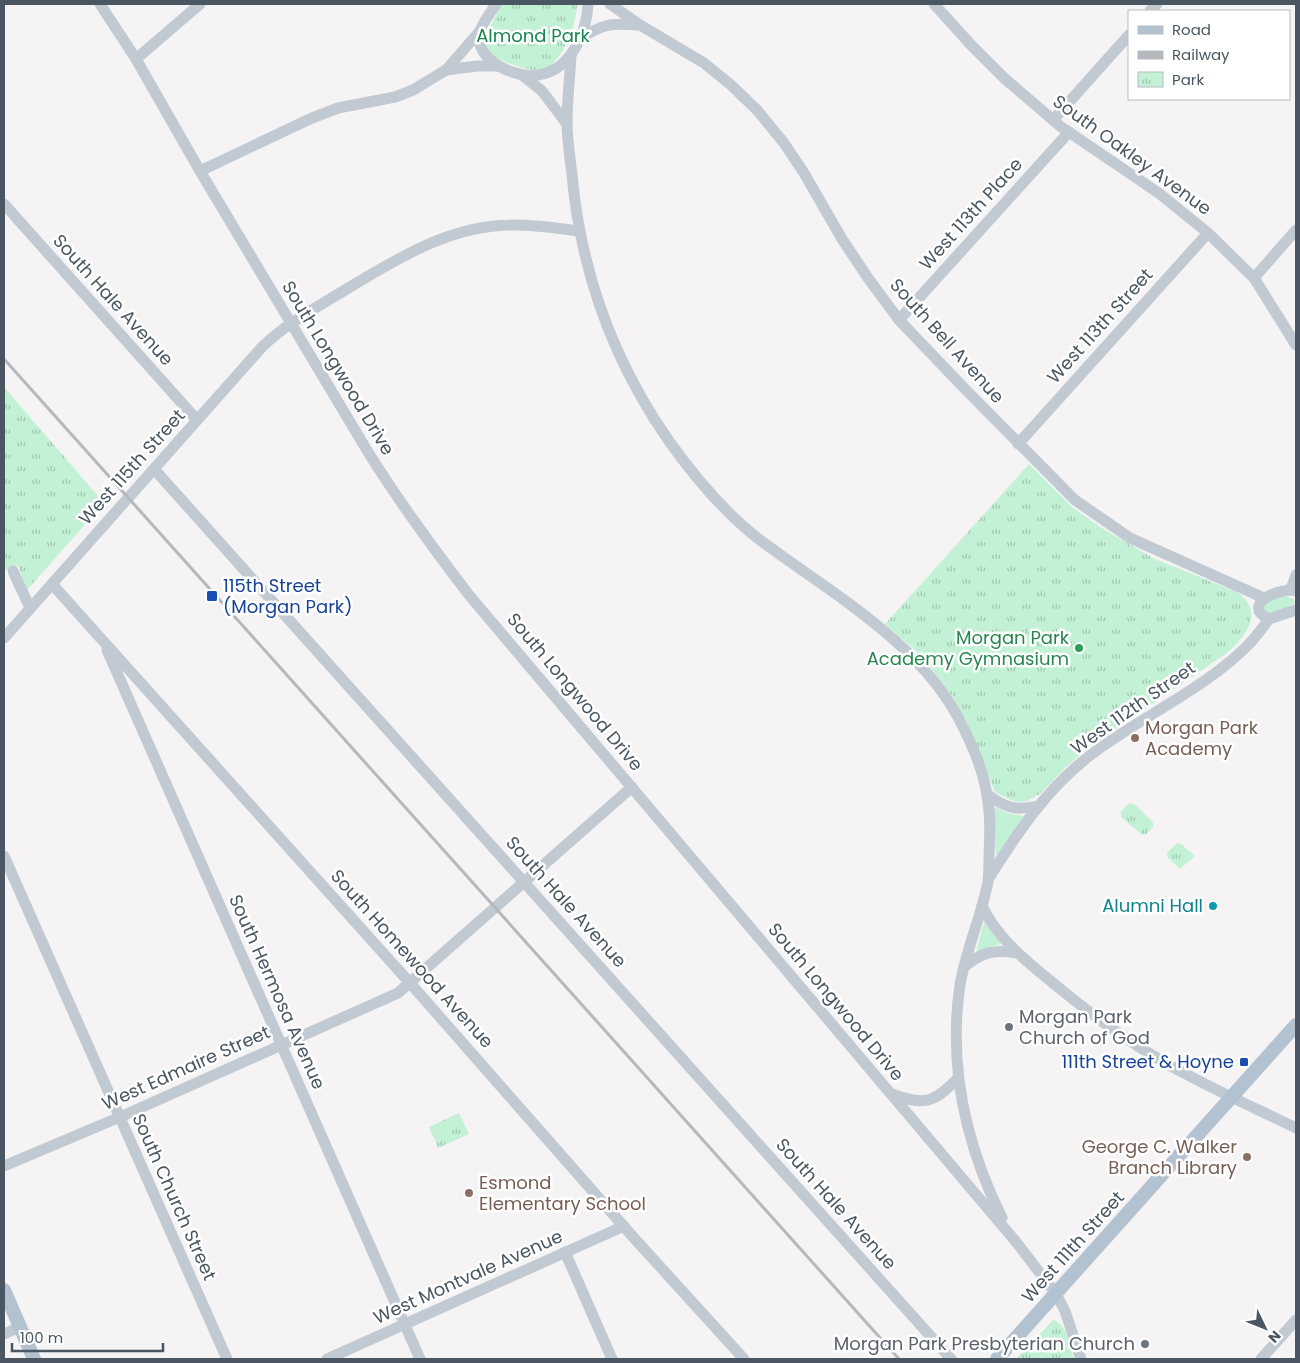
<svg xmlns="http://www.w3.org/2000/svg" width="1300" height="1363" viewBox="0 0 1300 1363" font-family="Poppins,sans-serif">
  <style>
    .grass { fill: #c3f1d5 }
    .park { fill: url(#park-tufts) }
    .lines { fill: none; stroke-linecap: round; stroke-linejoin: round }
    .minor { stroke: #c1cad2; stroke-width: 11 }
    .major { stroke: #b3c2d1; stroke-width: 14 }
    .rail { stroke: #b5b8bd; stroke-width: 3 }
    .transit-dot { fill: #1a4fb4; stroke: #fff; stroke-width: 2 }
    .leisure-dot { fill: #2e9e5b; stroke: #fff; stroke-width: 2 }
    .education-dot { fill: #8d6e63; stroke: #fff; stroke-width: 2 }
    .culture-dot { fill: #0f9aa8; stroke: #fff; stroke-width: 2 }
    .worship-dot { fill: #6b7280; stroke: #fff; stroke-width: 2 }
    .labels { text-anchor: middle; stroke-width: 5; stroke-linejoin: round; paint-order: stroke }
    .park-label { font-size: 18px; fill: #17864f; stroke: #fff }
    .street-label { font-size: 18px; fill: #4a5661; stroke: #fff }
    .transit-label { font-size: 18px; fill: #164399; stroke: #fff; text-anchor: start }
    .leisure-label { font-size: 18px; fill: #27864d; stroke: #fff; text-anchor: end }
    .education-label { font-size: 18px; fill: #785e54; stroke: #fff; text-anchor: start }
    .culture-label { font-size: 18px; fill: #0d838f; stroke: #fff; text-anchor: end }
    .worship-label { font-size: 18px; fill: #5b616d; stroke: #fff; text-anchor: start }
  </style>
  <defs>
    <pattern id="park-tufts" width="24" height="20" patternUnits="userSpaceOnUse" patternTransform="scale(1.25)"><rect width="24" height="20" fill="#c3f1d5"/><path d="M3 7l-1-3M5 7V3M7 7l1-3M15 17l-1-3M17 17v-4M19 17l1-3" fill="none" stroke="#a0c6b0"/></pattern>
  </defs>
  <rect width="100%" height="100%" fill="#f5f3f3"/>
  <g class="grass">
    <path d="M1285,596L1294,599L1295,603L1293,605L1272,614L1267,613L1264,608C1267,599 1276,598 1285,596Z"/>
    <path d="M995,807L1007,813L1024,816L998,856L996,855L994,809Z"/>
    <path d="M984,922L1001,944L987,948L976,952Z"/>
  </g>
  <g class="park">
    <path d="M501,4H577C577,22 563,61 545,69C532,74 504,61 492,57L484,41Z"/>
    <path d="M4,387L104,503L27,590L18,565L4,571Z"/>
    <path d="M1029,464L1073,508L1100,527L1153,558L1237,592C1265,612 1246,636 1227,653L1086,749L1065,768L1040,794L1027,801L1019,802L1011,800L995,792L967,722L953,697L923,657L885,624Z"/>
    <path d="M1129,803L1134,804L1153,822V827L1146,834L1142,835L1121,817V812Z"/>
    <path d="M1177,843L1181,844L1195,856L1180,869L1168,858L1167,853Z"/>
    <path d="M459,1113L469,1134L438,1148L429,1127Z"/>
    <path d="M1053,1320C1067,1323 1070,1347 1074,1359H1016Z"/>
  </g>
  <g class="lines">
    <g class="minor">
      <path d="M100,4L136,59L200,171L368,452C399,502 433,548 469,595L1017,1243L1056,1294L1065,1311L1081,1359"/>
      <path d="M496,4C491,12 483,22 480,31C472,61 519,81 543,74C572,67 587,31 588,4"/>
      <path d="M610,4L640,25L704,63L731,85L757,110L784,143L804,173L842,239L868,278L899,320L964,388L1075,500L1130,538L1264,598"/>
      <path d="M934,4L972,46L1004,78L1060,126L1160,194L1208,233L1254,278L1296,345"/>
      <path d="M1150,11L1157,4"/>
      <path d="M579,40C601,24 611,23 638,25"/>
      <path d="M571,55C570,77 567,100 567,122C567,139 570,157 572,175C581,272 613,361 669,441C696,479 726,515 764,543C834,595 924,645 963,727C973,747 984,773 987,796C991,815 990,836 989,855C989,864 989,873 988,882C981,917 966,950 960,985C948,1066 966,1145 1002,1218"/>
      <path d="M136,59L200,4"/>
      <path d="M446,70L477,66H498"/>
      <path d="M522,75L542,91L567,124"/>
      <path d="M1053,120L1129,35"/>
      <path d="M200,171L312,118L338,108L395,97L413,90L446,70L480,31"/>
      <path d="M4,204L197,420"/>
      <path d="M1254,278L1296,230"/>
      <path d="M899,320L1069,132"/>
      <path d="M1018,444L1208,233"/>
      <path d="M154,469L951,1359"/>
      <path d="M13,571L30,608"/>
      <path d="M52,584L410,983L634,1238L744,1359"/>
      <path d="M1291,589L1296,575"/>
      <path d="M1296,591C1282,586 1239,605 1269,619L1296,610"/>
      <path d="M4,638L262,347C288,322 319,306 350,287C400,257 450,226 510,225C533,224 556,228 579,231"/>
      <path d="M107,650L420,1359"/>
      <path d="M987,794C1005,808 1016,811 1038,806"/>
      <path d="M4,856L227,1359"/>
      <path d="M989,878C1017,833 1046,790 1088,757C1138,718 1206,689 1250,643C1257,636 1263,627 1269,619"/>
      <path d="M982,906C998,939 1025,960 1053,983C1094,1017 1137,1049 1184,1073C1221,1093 1259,1110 1296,1128"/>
      <path d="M964,967C982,952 994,949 1016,953"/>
      <path d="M892,1094C924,1106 934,1103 958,1078"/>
      <path d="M4,1166L120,1117L398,993L632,787"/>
      <path d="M565,1252L612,1359"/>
      <path d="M4,1334L20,1327"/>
      <path d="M327,1359L624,1226"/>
      <path d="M1261,1359L1296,1320"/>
    </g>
    <g class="major">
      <path d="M4,1290L34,1359"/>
      <path d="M997,1359L1296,1025"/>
    </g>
    <path class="rail" d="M4,359L899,1359"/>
  </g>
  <g class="transit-dot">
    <rect x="206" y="590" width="12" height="12" rx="2.5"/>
    <rect x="1239" y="1057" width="10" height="10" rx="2.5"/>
  </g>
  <circle class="leisure-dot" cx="1079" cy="648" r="5"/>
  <g class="education-dot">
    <circle cx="1135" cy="738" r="5"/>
    <circle cx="1247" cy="1157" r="5"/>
    <circle cx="469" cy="1193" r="5"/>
  </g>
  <circle class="culture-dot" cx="1213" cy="906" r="5"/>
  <g class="worship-dot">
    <circle cx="1009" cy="1027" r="5"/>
    <circle cx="1145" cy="1344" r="5"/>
  </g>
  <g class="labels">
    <g class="park-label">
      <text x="533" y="42">Almond Park</text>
    </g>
    <g class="street-label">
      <text transform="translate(1132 155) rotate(36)" y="6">South Oakley Avenue</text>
      <text transform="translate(971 214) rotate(-48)" y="6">West 113th Place</text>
      <text transform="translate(113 300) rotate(48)" y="6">South Hale Avenue</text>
      <text transform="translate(1100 326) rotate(-48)" y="6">West 113th Street</text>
      <text transform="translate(947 341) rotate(48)" y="6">South Bell Avenue</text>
      <text transform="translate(338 368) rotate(59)" y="6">South Longwood Drive</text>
      <text transform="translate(132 467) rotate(-48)" y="6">West 115th Street</text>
      <text transform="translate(575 692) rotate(50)" y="6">South Longwood Drive</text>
      <text transform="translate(1133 708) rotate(-35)" y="6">West 112th Street</text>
      <text transform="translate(566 902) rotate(48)" y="6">South Hale Avenue</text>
      <text transform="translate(412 959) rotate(48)" y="6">South Homewood Avenue</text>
      <text transform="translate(277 992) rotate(66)" y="6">South Hermosa Avenue</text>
      <text transform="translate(836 1002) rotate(50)" y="6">South Longwood Drive</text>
      <text transform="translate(186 1068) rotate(-24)" y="6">West Edmaire Street</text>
      <text transform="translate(174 1197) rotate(66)" y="6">South Church Street</text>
      <text transform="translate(836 1204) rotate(48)" y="6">South Hale Avenue</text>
      <text transform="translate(1073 1247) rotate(-48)" y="6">West 111th Street</text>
      <text transform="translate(468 1277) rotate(-24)" y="6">West Montvale Avenue</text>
    </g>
    <g class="transit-label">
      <text x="223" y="592">115th Street<tspan x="223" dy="21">(Morgan Park)</tspan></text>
      <text x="1234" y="1068" text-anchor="end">111th Street &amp; Hoyne</text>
    </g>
    <g class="leisure-label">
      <text x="1069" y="644">Morgan Park<tspan x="1069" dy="21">Academy Gymnasium</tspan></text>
    </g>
    <g class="education-label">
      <text x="1145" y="734">Morgan Park<tspan x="1145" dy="21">Academy</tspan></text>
      <text x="1237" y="1153" text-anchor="end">George C. Walker<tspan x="1237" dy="21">Branch Library</tspan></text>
      <text x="479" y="1189">Esmond<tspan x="479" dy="21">Elementary School</tspan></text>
    </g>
    <g class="culture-label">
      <text x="1203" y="912">Alumni Hall</text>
    </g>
    <g class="worship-label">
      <text x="1019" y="1023">Morgan Park<tspan x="1019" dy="21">Church of God</tspan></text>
      <text x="1135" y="1350" text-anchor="end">Morgan Park Presbyterian Church</text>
    </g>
  </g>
  <rect width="1300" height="1363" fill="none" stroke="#4a5661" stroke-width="10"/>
  <rect x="1128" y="10" width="162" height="90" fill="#ffffff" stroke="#b7bbc0"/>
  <rect x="1138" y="26" width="25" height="8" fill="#b3c2d1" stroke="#b7bbc0"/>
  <text x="1172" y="35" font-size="15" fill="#4a5661">Road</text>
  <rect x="1138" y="51" width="25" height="8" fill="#b5b8bd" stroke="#b7bbc0"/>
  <text x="1172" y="60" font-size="15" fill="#4a5661">Railway</text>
  <rect x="1138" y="72" width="25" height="15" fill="url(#park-tufts)" stroke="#b7bbc0"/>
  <text x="1172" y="85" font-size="15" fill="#4a5661">Park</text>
  <g transform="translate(1265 1328) rotate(133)" stroke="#ffffff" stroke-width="4" paint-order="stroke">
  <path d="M0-4L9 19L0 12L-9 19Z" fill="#4a5661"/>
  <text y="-8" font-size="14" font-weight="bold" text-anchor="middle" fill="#4a5661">N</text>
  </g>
  <path d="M12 1343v8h151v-8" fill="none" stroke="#4a5661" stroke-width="2.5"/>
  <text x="20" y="1343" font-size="15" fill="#4a5661" stroke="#ffffff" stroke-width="4" paint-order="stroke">100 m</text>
</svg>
